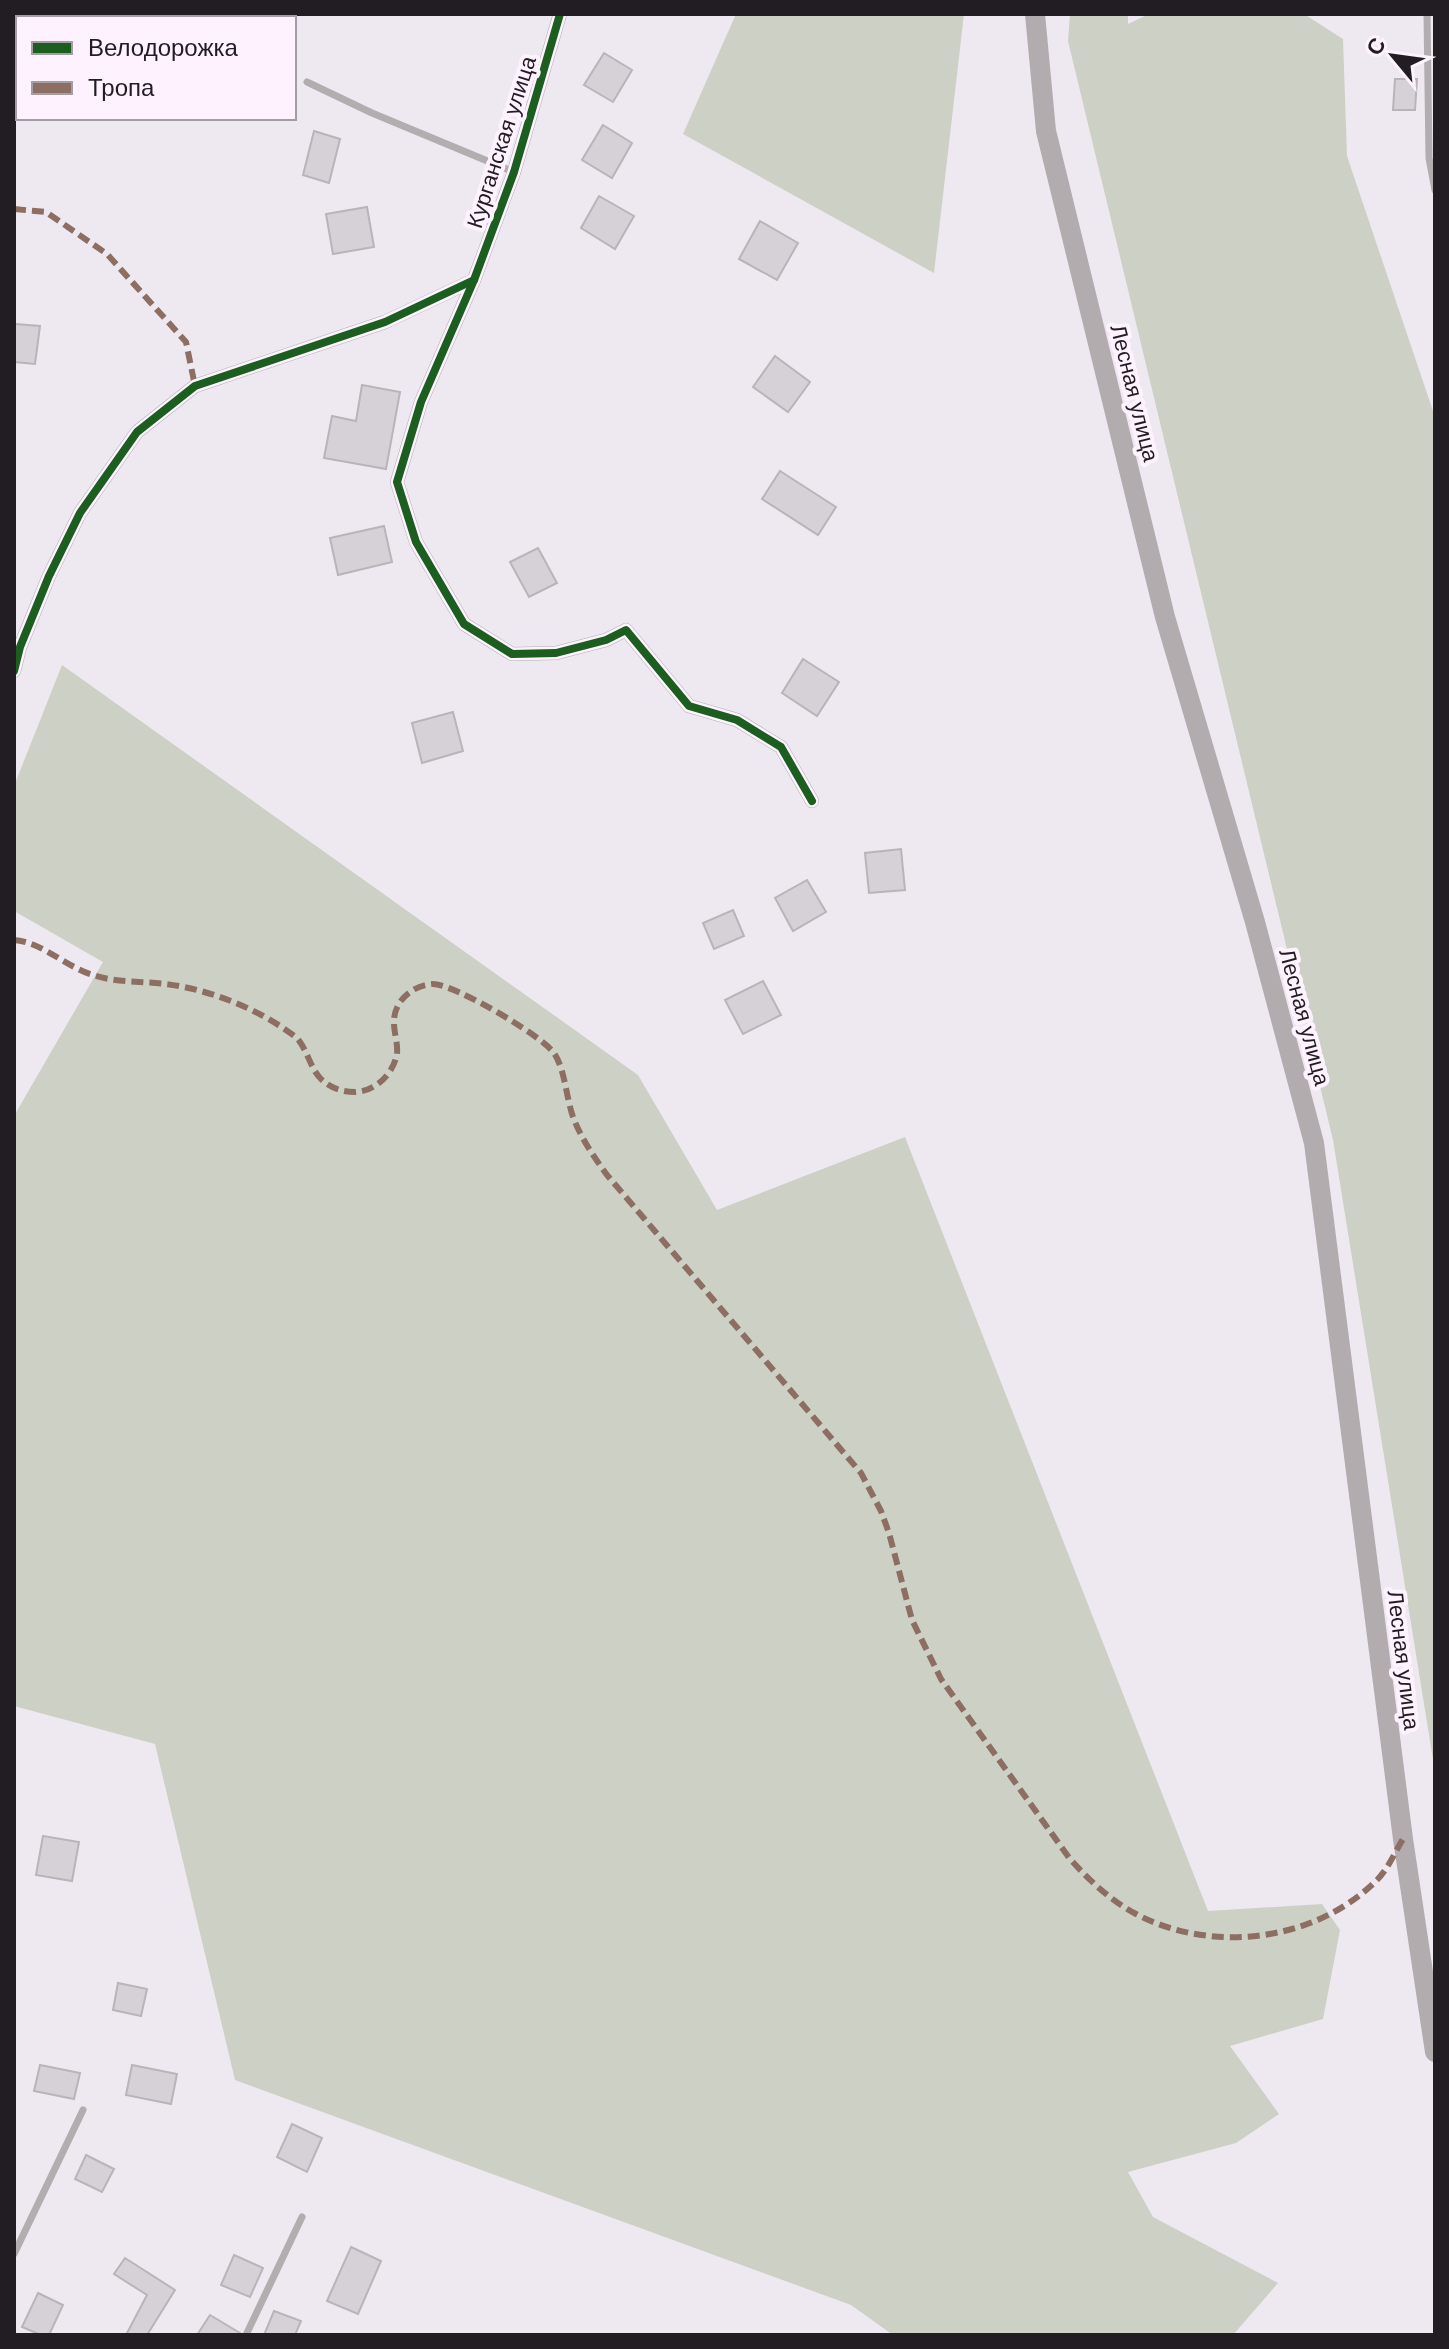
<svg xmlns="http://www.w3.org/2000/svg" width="1449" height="2349" viewBox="0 0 1449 2349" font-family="'DM Sans',sans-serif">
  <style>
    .green { fill: #cdd1c5 }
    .building { fill: #d6d1d7; stroke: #b9b4ba; stroke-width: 2 }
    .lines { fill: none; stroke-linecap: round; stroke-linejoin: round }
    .service { stroke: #b2aeaf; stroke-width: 7 }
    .minor { stroke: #b2aeaf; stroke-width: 14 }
    .secondary { stroke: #b2acaf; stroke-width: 20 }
    .quiet { stroke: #8d6e63; stroke-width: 6; stroke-dasharray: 12 6; stroke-linecap: butt }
    .cycleway-casing { stroke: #fdf2fe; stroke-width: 13 }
    .cycleway { stroke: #1b5e20; stroke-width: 8 }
    .labels { text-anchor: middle; stroke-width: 8; stroke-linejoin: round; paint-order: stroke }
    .street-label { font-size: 22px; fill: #211d22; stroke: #fdf2fe }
  </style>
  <rect width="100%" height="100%" fill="#eee8f0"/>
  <g class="green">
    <path d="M736,14H964L934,273L683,134Z"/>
    <path d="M1070,14H1128V24L1149,14H1304L1343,39L1347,156L1435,417V1772L1333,1140L1068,41Z"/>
    <path d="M62,665L638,1075L717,1210L905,1137L1208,1911L1322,1904L1340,1930L1323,2019L1230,2046L1279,2114L1236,2143L1128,2172L1153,2217L1278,2283L1233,2335H893L851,2305L235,2080L155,1744L14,1706V1116L103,962L14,911V786Z"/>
  </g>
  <g class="building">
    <path d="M604,53L632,70L613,102L584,85Z"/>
    <path d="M1395,79H1417L1415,110H1393Z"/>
    <path d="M603,125L632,143L612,178L582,160Z"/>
    <path d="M314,131L340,139L329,183L303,175Z"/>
    <path d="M599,196L634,216L615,249L581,228Z"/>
    <path d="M367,207L374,247L333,254L326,214Z"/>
    <path d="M760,221L798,243L777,280L739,259Z"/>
    <path d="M15,324L40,326L35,364L14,362Z"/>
    <path d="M775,356L810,382L788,412L753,387Z"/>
    <path d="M362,385L400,392L386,469L324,458L332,416L356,421Z"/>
    <path d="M780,471L836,507L818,535L762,499Z"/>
    <path d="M384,526L392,562L338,575L330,538Z"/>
    <path d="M538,548L557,583L529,597L510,562Z"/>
    <path d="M803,659L839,682L817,716L782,693Z"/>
    <path d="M453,712L463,751L422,763L412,723Z"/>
    <path d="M901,849L905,890L869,893L865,853Z"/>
    <path d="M807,880L826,912L793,931L775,898Z"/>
    <path d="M733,910L744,936L714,949L703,923Z"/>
    <path d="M763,981L781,1015L743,1034L725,1000Z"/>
    <path d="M43,1836L79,1842L72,1881L36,1875Z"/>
    <path d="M118,1983L147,1989L141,2016L113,2010Z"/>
    <path d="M40,2065L80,2073L74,2099L34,2091Z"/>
    <path d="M132,2065L177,2074L171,2104L126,2095Z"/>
    <path d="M292,2124L322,2138L307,2172L277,2157Z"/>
    <path d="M86,2155L114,2169L102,2192L75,2179Z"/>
    <path d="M351,2247L381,2261L358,2314L327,2301Z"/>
    <path d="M234,2255L263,2268L250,2297L221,2285Z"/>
    <path d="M125,2258L175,2290L147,2335H126L147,2295L114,2274Z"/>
    <path d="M38,2293L63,2305L49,2335H41L22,2327Z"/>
    <path d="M274,2311L301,2321L295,2335H264Z"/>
    <path d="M210,2315L240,2333V2335H197Z"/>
  </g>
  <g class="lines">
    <g class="service">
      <path d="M1427,14L1429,158L1435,190"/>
      <path d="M307,82L372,113L514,172"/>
      <path d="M14,2254L83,2110"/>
      <path d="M246,2335L302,2217"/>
    </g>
    <g class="minor">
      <path d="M560,14L514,172L474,280L421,402L397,482L416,542L464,624L512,654L556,653L606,640L626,630L689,706L737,720L781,747L812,801"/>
      <path d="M14,671L20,647L49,576L80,513L137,432L195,386L385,322L474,280"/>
    </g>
    <path class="secondary" d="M1035,14L1046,131L1165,617L1255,922L1314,1143L1403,1839L1435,2052"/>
    <g class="quiet">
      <path d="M14,209L46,212L107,254L186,342L195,386"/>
      <path d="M14,940C42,942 66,967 93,975C117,983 142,981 166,984C212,990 261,1010 297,1038C308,1051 310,1068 321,1079C330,1088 342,1092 355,1092C376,1091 393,1074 397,1054C398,1043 394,1033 394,1023C393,1002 412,985 433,984C454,984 541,1035 554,1053C565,1069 566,1097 573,1117C581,1138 594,1157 607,1175L861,1473L881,1511L889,1533L912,1620L941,1679L1070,1859C1090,1881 1110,1900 1136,1914C1212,1954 1315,1942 1377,1880C1388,1869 1395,1852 1403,1839"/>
    </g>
    <g class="cycleway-casing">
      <g id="cycleway">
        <path d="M560,14L514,172L474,280L421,402L397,482L416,542L464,624L512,654L556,653L606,640L626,630L689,706L737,720L781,747L812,801"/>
        <path d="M14,671L20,647L49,576L80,513L137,432L195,386L385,322L474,280"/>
      </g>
    </g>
    <use href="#cycleway" class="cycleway"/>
  </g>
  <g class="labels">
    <g class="street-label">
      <text transform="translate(501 142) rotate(-72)" y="8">Курганская улица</text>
      <text transform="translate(1135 393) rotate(76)" y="8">Лесная улица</text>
      <text transform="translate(1305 1017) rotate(75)" y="8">Лесная улица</text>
      <text transform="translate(1404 1660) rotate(83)" y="8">Лесная улица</text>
    </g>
  </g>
  <rect width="1449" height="2349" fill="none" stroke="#211d22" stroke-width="32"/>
  <rect x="16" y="16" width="280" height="104" fill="#fdf2fe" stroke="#a59da6" stroke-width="2"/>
  <rect x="32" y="42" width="40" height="12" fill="#1b5e20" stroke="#a59da6" stroke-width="2"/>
  <text x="88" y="56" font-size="24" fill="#211d22">Велодорожка</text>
  <rect x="32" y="82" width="40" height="12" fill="#8d6e63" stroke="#a59da6" stroke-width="2"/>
  <text x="88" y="96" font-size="24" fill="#211d22">Тропа</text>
  <g transform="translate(1393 56) rotate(299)" stroke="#fdf2fe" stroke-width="6" paint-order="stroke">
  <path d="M0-6L14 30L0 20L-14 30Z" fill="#211d22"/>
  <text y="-12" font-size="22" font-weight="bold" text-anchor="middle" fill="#211d22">С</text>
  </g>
</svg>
